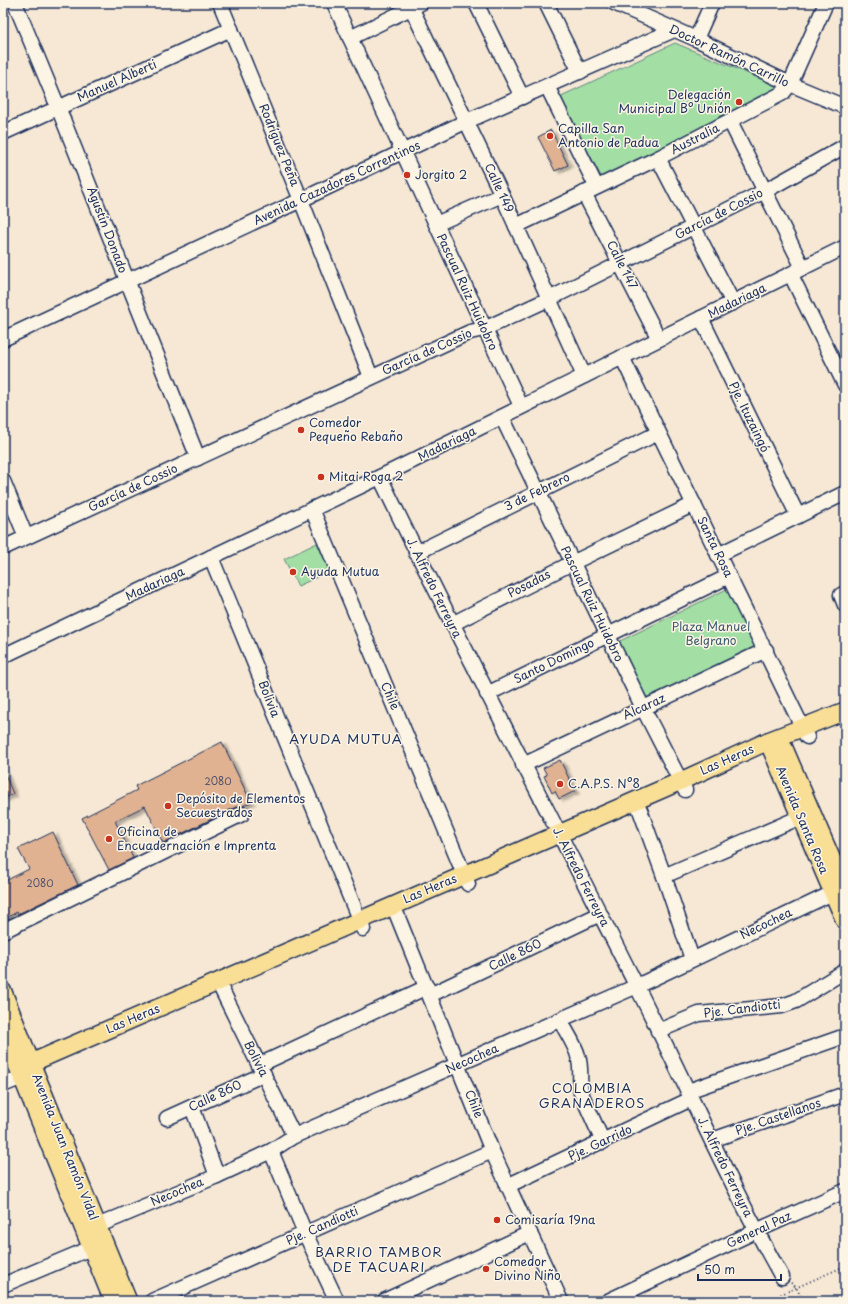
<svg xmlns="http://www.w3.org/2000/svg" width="848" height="1304" viewBox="0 0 848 1304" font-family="'Playpen Sans',sans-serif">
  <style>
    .green { fill: #a3dea4; stroke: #5f8681 }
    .building { fill: #e0b291; stroke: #1b2f5e; filter: url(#shadow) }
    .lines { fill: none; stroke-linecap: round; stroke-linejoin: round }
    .minor-casing { stroke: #1b2f5e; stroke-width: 17 }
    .major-casing { stroke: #1b2f5e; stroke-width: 20 }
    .path { stroke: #1b2f5e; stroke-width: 2; stroke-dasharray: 1 3; stroke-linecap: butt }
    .minor { stroke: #fcf5e5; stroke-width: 14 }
    .major { stroke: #f9df96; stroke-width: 17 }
    .poi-dot { fill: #c8321e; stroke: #fcf5e5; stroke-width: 1.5 }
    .labels { text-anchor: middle; stroke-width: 3; stroke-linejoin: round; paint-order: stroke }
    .number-label { font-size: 10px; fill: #4c506b }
    .street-label { font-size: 12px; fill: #1b2f5e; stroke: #fcf5e5 }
    .poi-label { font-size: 12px; fill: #1b2f5e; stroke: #fcf5e5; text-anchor: start }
    .park-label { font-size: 12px; fill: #3d5b70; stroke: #fcf5e5 }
    .neighbourhood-label { font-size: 13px; letter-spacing: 1px; fill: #1b2f5e; stroke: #fcf5e5 }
  </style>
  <defs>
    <filter id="shadow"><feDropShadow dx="4.5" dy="2.5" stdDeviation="1" flood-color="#0004"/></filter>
  </defs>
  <rect width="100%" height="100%" fill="#f6e8d4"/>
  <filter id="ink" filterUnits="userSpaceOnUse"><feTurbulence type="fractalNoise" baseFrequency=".025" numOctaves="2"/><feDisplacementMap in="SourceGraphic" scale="8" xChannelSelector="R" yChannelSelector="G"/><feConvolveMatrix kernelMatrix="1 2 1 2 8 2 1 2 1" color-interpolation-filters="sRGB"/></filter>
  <g filter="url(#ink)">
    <g class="green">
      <path d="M675,43L782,88L603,180L559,97Z"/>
      <path d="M317,543L330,571L298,586L284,559Z"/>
      <path d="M729,588L757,649L644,703L618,642Z"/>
    </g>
    <g class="building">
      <path d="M551,130L568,165L555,171L538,137Z"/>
      <path d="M222,742L251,802L243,806H238L163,843L145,806L115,821L133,858L109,870L82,818L137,790L135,786Z"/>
      <path d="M560,760L575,791L559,799L555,791L552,793L544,776L547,775L543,768Z"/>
      <path d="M3,769L13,794L3,799Z"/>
      <path d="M53,832L78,885L18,914L17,912L3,920V882L29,869L18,849Z"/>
    </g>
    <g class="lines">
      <g class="minor-casing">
        <g id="minor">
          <path d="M15,3L58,107L198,458"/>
          <path d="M220,3L301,200L371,377"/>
          <path d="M334,3L436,224L521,406"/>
          <path d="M409,3L502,195L584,376"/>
          <path d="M476,3L522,97"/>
          <path d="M546,3L580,72"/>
          <path d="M614,3L696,39L790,84L845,107"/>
          <path d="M350,38L421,3"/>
          <path d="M696,39L712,3"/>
          <path d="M547,86L596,186"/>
          <path d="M730,121L803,268"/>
          <path d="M3,133L231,29"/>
          <path d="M658,158L733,303"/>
          <path d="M584,193L659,339"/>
          <path d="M436,224L502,195"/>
          <path d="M516,226L658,158L783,93L790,84L826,3"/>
          <path d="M791,275L845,385"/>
          <path d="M701,318L798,516"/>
          <path d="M3,339L301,200L467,121L674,30"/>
          <path d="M622,357L807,737"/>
          <path d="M502,417L643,708L685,790"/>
          <path d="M380,477C462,647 550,814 635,983C685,1081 728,1182 782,1277"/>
          <path d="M3,481L26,537"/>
          <path d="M312,509L468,884"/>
          <path d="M3,548L470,332L484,329L549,299L765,191L845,146"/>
          <path d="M416,553L658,433"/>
          <path d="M718,555L845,493"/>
          <path d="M211,557L363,929"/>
          <path d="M845,593L841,595L845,605"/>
          <path d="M452,624L572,563L694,504"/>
          <path d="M3,656L380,477L845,247"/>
          <path d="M487,694L729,576"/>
          <path d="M523,765L766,650"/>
          <path d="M640,810L664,876L692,959"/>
          <path d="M664,876L810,813"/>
          <path d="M393,905L492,1151L561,1301"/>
          <path d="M3,931L242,814"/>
          <path d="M218,982L294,1136"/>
          <path d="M430,995L600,914"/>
          <path d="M560,1020C565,1030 575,1044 578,1056C582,1068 579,1080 581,1093L603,1142"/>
          <path d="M658,1031L699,1014L782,1006L796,1001L845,971"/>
          <path d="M259,1065L427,987"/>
          <path d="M3,1085L32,1073"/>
          <path d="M688,1091L845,1036"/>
          <path d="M192,1107L217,1176"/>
          <path d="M167,1118L264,1074"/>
          <path d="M712,1140L845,1094"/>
          <path d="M271,1151L305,1233L337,1301"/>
          <path d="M507,1186L691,1099"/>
          <path d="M97,1226L217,1176L271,1151L294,1136L637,986L843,888"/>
          <path d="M3,1285L91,1248"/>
          <path d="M152,1301L492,1151"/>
          <path d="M384,1301L530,1233"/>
          <path d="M608,1301L756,1231L845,1191"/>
        </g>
      </g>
      <g class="major-casing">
        <g id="major">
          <path d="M780,739L845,890"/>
          <path d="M768,741L845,921"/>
          <path d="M3,992L31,1063L128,1301"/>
          <path d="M3,1030L113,1301"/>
          <path d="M31,1063L681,781L768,741L845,711"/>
        </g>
      </g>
      <g class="path">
        <path d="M656,9L658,3"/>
        <path d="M791,1283L796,1287L803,1301"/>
        <path d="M766,1301L845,1266"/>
      </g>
      <use href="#minor" class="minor"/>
      <use href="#major" class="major"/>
    </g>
  </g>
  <g class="poi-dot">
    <circle cx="739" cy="102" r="4"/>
    <circle cx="550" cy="136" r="4"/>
    <circle cx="407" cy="175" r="4"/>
    <circle cx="301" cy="430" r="4"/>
    <circle cx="321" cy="477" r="4"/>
    <circle cx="293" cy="572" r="4"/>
    <circle cx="560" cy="784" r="4"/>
    <circle cx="168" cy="806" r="4"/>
    <circle cx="109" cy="839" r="4"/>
    <circle cx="497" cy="1220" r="4"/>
    <circle cx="486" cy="1269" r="4"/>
  </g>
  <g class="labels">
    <g class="number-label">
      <text x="218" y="785">2080</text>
      <text x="40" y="887">2080</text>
    </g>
    <g class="street-label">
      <text transform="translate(729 56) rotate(25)" y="4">Doctor Ramón Carrillo</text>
      <text transform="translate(117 81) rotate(-24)" y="4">Manuel Alberti</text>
      <text transform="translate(695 139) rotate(-27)" y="4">Australia</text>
      <text transform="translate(279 145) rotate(68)" y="4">Rodríguez Peña</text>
      <text transform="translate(337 183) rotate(-25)" y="4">Avenida Cazadores Correntinos</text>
      <text transform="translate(499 188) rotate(65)" y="4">Calle 149</text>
      <text transform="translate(719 214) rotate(-27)" y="4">García de Cossio</text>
      <text transform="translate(107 230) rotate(69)" y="4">Agustín Donado</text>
      <text transform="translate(622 265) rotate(63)" y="4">Calle 147</text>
      <text transform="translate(467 292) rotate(65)" y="4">Pascual Ruiz Huidobro</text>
      <text transform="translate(737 301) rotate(-26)" y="4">Madariaga</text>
      <text transform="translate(427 352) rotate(-24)" y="4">García de Cossio</text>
      <text transform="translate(749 417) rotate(64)" y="4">Pje. Ituzaingó</text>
      <text transform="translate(447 444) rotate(-26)" y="4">Madariaga</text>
      <text transform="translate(133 488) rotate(-25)" y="4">García de Cossio</text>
      <text transform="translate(537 492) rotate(-26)" y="4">3 de Febrero</text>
      <text transform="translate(715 547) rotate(64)" y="4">Santa Rosa</text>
      <text transform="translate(155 584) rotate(-25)" y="4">Madariaga</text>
      <text transform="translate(529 584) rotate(-27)" y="4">Posadas</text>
      <text transform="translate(434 588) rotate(64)" y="4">J. Alfredo Ferreyra</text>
      <text transform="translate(592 604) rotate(64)" y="4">Pascual Ruiz Huidobro</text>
      <text transform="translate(554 661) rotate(-26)" y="4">Santo Domingo</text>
      <text transform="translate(390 696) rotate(67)" y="4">Chile</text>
      <text transform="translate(269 699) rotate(68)" y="4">Bolivia</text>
      <text transform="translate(644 707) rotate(-25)" y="4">Alcaraz</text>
      <text transform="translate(727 760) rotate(-24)" y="4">Las Heras</text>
      <text transform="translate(802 820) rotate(67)" y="4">Avenida Santa Rosa</text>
      <text transform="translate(581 877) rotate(63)" y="4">J. Alfredo Ferreyra</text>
      <text transform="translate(430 889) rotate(-23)" y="4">Las Heras</text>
      <text transform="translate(766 924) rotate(-26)" y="4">Necochea</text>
      <text transform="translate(515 955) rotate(-26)" y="4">Calle 860</text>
      <text transform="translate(742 1009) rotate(-7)" y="4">Pje. Candiotti</text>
      <text transform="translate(133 1019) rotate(-23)" y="4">Las Heras</text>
      <text transform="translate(256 1059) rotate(63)" y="4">Bolivia</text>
      <text transform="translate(472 1059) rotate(-24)" y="4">Necochea</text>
      <text transform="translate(215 1096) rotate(-25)" y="4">Calle 860</text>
      <text transform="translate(474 1104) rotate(68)" y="4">Chile</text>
      <text transform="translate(778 1117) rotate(-19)" y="4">Pje. Castellanos</text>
      <text transform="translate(600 1143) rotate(-25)" y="4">Pje. Garrido</text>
      <text transform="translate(65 1147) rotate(68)" y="4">Avenida Juan Ramón Vidal</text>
      <text transform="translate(725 1167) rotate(64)" y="4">J. Alfredo Ferreyra</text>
      <text transform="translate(177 1192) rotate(-23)" y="4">Necochea</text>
      <text transform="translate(322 1226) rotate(-24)" y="4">Pje. Candiotti</text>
      <text transform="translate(759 1230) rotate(-25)" y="4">General Paz</text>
    </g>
    <g class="poi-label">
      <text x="731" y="99" text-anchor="end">Delegación<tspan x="731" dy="14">Municipal Bº Unión</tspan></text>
      <text x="558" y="133">Capilla San<tspan x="558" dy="14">Antonio de Padua</tspan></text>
      <text x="415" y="179">Jorgito 2</text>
      <text x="309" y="427">Comedor<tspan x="309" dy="14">Pequeño Rebaño</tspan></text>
      <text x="329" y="481">Mitai Roga 2</text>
      <text x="301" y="576">Ayuda Mutua</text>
      <text x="568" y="788">C.A.P.S. Nº8</text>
      <text x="176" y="803">Depósito de Elementos<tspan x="176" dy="14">Secuestrados</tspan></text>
      <text x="117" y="836">Oficina de<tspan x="117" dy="14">Encuadernación e Imprenta</tspan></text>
      <text x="505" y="1224">Comisaría 19na</text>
      <text x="494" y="1266">Comedor<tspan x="494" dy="14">Divino Niño</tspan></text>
    </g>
    <g class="park-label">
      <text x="711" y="631">Plaza Manuel<tspan x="711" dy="14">Belgrano</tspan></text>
    </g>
    <g class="neighbourhood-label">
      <text x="346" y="744">AYUDA MUTUA</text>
      <text x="592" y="1093">COLOMBIA<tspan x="592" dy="15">GRANADEROS</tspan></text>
      <text x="379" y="1257">BARRIO TAMBOR<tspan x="379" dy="15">DE TACUARI</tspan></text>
    </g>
  </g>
  <rect width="848" height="1304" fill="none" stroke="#fcf5e5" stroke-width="16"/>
  <rect x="8" y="8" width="832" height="1288" fill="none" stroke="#1b2f5e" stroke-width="1.5" filter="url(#ink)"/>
  <path d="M698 1274v6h83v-6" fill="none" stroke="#1b2f5e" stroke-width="2"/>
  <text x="704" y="1274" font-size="12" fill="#1b2f5e" stroke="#fcf5e5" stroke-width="3" paint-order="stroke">50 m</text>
</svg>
